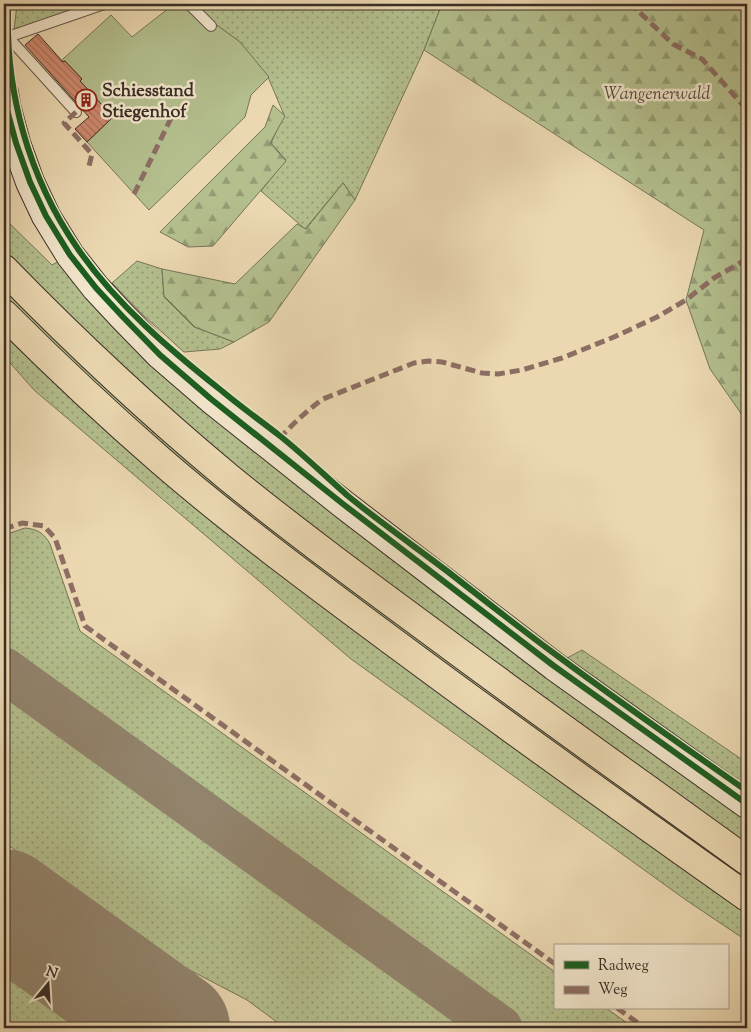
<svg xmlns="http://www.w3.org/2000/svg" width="751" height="1032" viewBox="0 0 751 1032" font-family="'Sorts Mill Goudy',serif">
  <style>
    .grass { fill: url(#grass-dots); stroke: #76765a }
    .forest { fill: url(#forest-firs); stroke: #76765a }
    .pitch { fill: #b4bf8e; stroke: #76765a }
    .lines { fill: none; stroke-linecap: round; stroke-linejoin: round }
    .taxiway { stroke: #92836c; stroke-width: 45 }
    .runway { stroke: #92836c; stroke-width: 114 }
    .building { fill: url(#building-back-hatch); stroke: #392e26 }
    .lane-casing { stroke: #665849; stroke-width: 12 }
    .secondary-casing { stroke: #392e26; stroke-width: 30 }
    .highway-casing { stroke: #392e26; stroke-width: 30 }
    .lane { stroke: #f2e6cc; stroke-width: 10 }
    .secondary { stroke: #f2e6cc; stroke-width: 28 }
    .highway { stroke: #ebd8b1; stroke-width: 28 }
    .quiet { stroke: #8d6e63; stroke-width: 5; stroke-dasharray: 10 5; stroke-linecap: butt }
    .cycleway-casing { stroke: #f2e6cc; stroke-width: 9 }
    .cycleway { stroke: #1b5e20; stroke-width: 6 }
    .labels { text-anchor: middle; stroke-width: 5; stroke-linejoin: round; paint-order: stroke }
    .poi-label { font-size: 18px; font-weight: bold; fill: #392e26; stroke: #f2e6cc; text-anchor: start }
    .park-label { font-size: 18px; font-style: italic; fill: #524b3b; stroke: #f2e6cc }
  </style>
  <defs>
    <pattern id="grass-dots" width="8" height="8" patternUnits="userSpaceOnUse" patternTransform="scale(1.25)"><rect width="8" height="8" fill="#b4bf8e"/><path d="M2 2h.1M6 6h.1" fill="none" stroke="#939c74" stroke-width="1.8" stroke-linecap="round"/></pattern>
    <pattern id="forest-firs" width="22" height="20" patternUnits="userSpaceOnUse" patternTransform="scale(1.25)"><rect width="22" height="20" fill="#b4bf8e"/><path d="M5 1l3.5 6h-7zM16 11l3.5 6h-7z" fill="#939c74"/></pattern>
    <pattern id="building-back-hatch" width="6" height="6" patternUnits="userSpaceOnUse" patternTransform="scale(1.25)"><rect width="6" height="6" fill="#d18a70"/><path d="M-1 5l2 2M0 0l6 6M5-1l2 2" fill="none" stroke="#ab715c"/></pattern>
  </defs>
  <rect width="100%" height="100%" fill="#ebd8b1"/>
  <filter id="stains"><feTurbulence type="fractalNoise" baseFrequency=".004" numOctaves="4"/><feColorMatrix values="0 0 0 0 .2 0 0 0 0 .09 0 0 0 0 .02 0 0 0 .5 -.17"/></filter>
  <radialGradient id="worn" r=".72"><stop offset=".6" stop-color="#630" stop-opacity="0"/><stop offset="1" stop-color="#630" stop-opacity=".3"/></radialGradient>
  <g class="grass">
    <path d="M17,4H90L14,31Z"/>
    <path d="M196,4H442L424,50L355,200L343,183L305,229L261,191L286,160L271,143L284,115L268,77L240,42L214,23Z"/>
    <path d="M4,218L52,265L70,255L96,288L554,665L582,650L747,763V941L686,900L351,659L34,390L4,356Z"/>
    <path d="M137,261L162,269L164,297L194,327L234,342L220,349L184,352L144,316L112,283Z"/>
    <path d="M25,528C37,529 44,533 50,544L80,631L555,972V1008H606L634,1028H523L4,655V535Z"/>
    <path d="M4,685L480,1028H285L247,1000L159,954L4,842Z"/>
    <path d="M4,966L89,1027L91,1028H4Z"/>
  </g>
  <g class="forest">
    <path d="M442,4H747V422L710,369L686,300L704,230L424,50Z"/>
    <path d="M273,105L285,116L270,143L286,161L213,246L188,247L160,232L265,127Z"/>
    <path d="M343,183L355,200L269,322L234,342L195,327L164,296L162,269L235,284L297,224L306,229Z"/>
  </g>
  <path class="pitch" d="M174,4H193L214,23L240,42L269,77L251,95L245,117L149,210L87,142L113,117L82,84L80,81L82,79L65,61L63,62L62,60L111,15L132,37Z"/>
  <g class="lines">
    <path class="taxiway" d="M4,670L500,1028"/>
    <path class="runway" d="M4,906L173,1028"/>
  </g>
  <path class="building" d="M38,34L63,62L65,61L82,79L80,81L113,117L87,142L75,129L89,117L25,45Z"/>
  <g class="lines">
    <g class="lane-casing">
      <g id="lane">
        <path d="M189,4L211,26"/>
        <path d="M4,37H8L104,4"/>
        <path d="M8,37L76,112"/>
      </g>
    </g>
    <g class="secondary-casing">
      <path id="secondary" d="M4,93L6,106L16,143L30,182L46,216L70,255L96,288L123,317L160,355L211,399L343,504L554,666L747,804"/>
    </g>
    <g class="highway-casing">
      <g id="highway">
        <path d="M4,269C75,342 150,412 228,477C297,533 369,586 441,639C542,714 645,787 747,861"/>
        <path d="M4,314C54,364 106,413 160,460C234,524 314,583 392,641C509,728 628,813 747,897"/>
      </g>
    </g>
    <use href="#lane" class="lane"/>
    <use href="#secondary" class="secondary"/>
    <use href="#highway" class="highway"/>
    <g class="quiet">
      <path d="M628,4L635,8L673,44L702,59L747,110"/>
      <path d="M76,112L64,123L92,154L89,166"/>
      <path d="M134,194L175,110"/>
      <path d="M279,439C293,424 306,411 323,399L414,363L428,361L442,362L482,373L498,374L522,370L562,358L614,337L657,317L686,300L714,278L747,259"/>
      <path d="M4,529L22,523L44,526L55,538L85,626L555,964"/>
      <path d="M617,1008L645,1028"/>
    </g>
    <g class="cycleway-casing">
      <g id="cycleway">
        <path d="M8,4C5,91 28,177 78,249C116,304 170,350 222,391C241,407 261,421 280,436C304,455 325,476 348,496C380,522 414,546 447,571C484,600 521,629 559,657C621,703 684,747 747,791"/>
        <path d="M4,93L6,106L16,143L30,182L46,216L70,255L96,288L123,317L160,355L211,399L343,504L554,666L747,804"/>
      </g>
    </g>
    <use href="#cycleway" class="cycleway"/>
  </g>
  <defs>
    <g id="building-ring" transform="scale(1.125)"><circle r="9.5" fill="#f2e6cc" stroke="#8f2418" stroke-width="1.5"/><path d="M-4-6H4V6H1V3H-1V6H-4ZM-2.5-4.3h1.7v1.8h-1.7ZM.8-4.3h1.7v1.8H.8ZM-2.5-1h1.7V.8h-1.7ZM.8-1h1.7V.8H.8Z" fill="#8f2418"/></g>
  </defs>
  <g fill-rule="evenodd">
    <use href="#building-ring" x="86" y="100"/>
  </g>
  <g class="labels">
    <g class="poi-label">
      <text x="102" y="96">Schiesstand<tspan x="102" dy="21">Stiegenhof</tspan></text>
    </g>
    <g class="park-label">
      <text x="657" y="99">Wangenerwald</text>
    </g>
  </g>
  <rect width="751" height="1032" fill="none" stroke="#ebd8b1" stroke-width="20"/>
  <rect x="5" y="5" width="741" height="1022" fill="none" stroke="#392e26" stroke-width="2.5"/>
  <rect x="10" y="10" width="731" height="1012" fill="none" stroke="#392e26"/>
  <rect x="554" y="944" width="175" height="65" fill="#f2e6cc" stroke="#a89c8a"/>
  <rect x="564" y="961" width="25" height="8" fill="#1b5e20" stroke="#a89c8a"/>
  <text x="598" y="970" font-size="15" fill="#392e26">Radweg</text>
  <rect x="564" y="986" width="25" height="8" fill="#8d6e63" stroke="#a89c8a"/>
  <text x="598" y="994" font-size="15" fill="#392e26">Weg</text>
  <g transform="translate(48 984) rotate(18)" stroke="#f2e6cc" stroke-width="4" paint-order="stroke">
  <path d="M0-4L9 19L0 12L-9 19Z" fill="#392e26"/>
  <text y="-8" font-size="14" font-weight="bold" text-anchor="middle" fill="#392e26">N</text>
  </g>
  <rect width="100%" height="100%" filter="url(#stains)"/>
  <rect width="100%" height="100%" fill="url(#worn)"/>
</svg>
